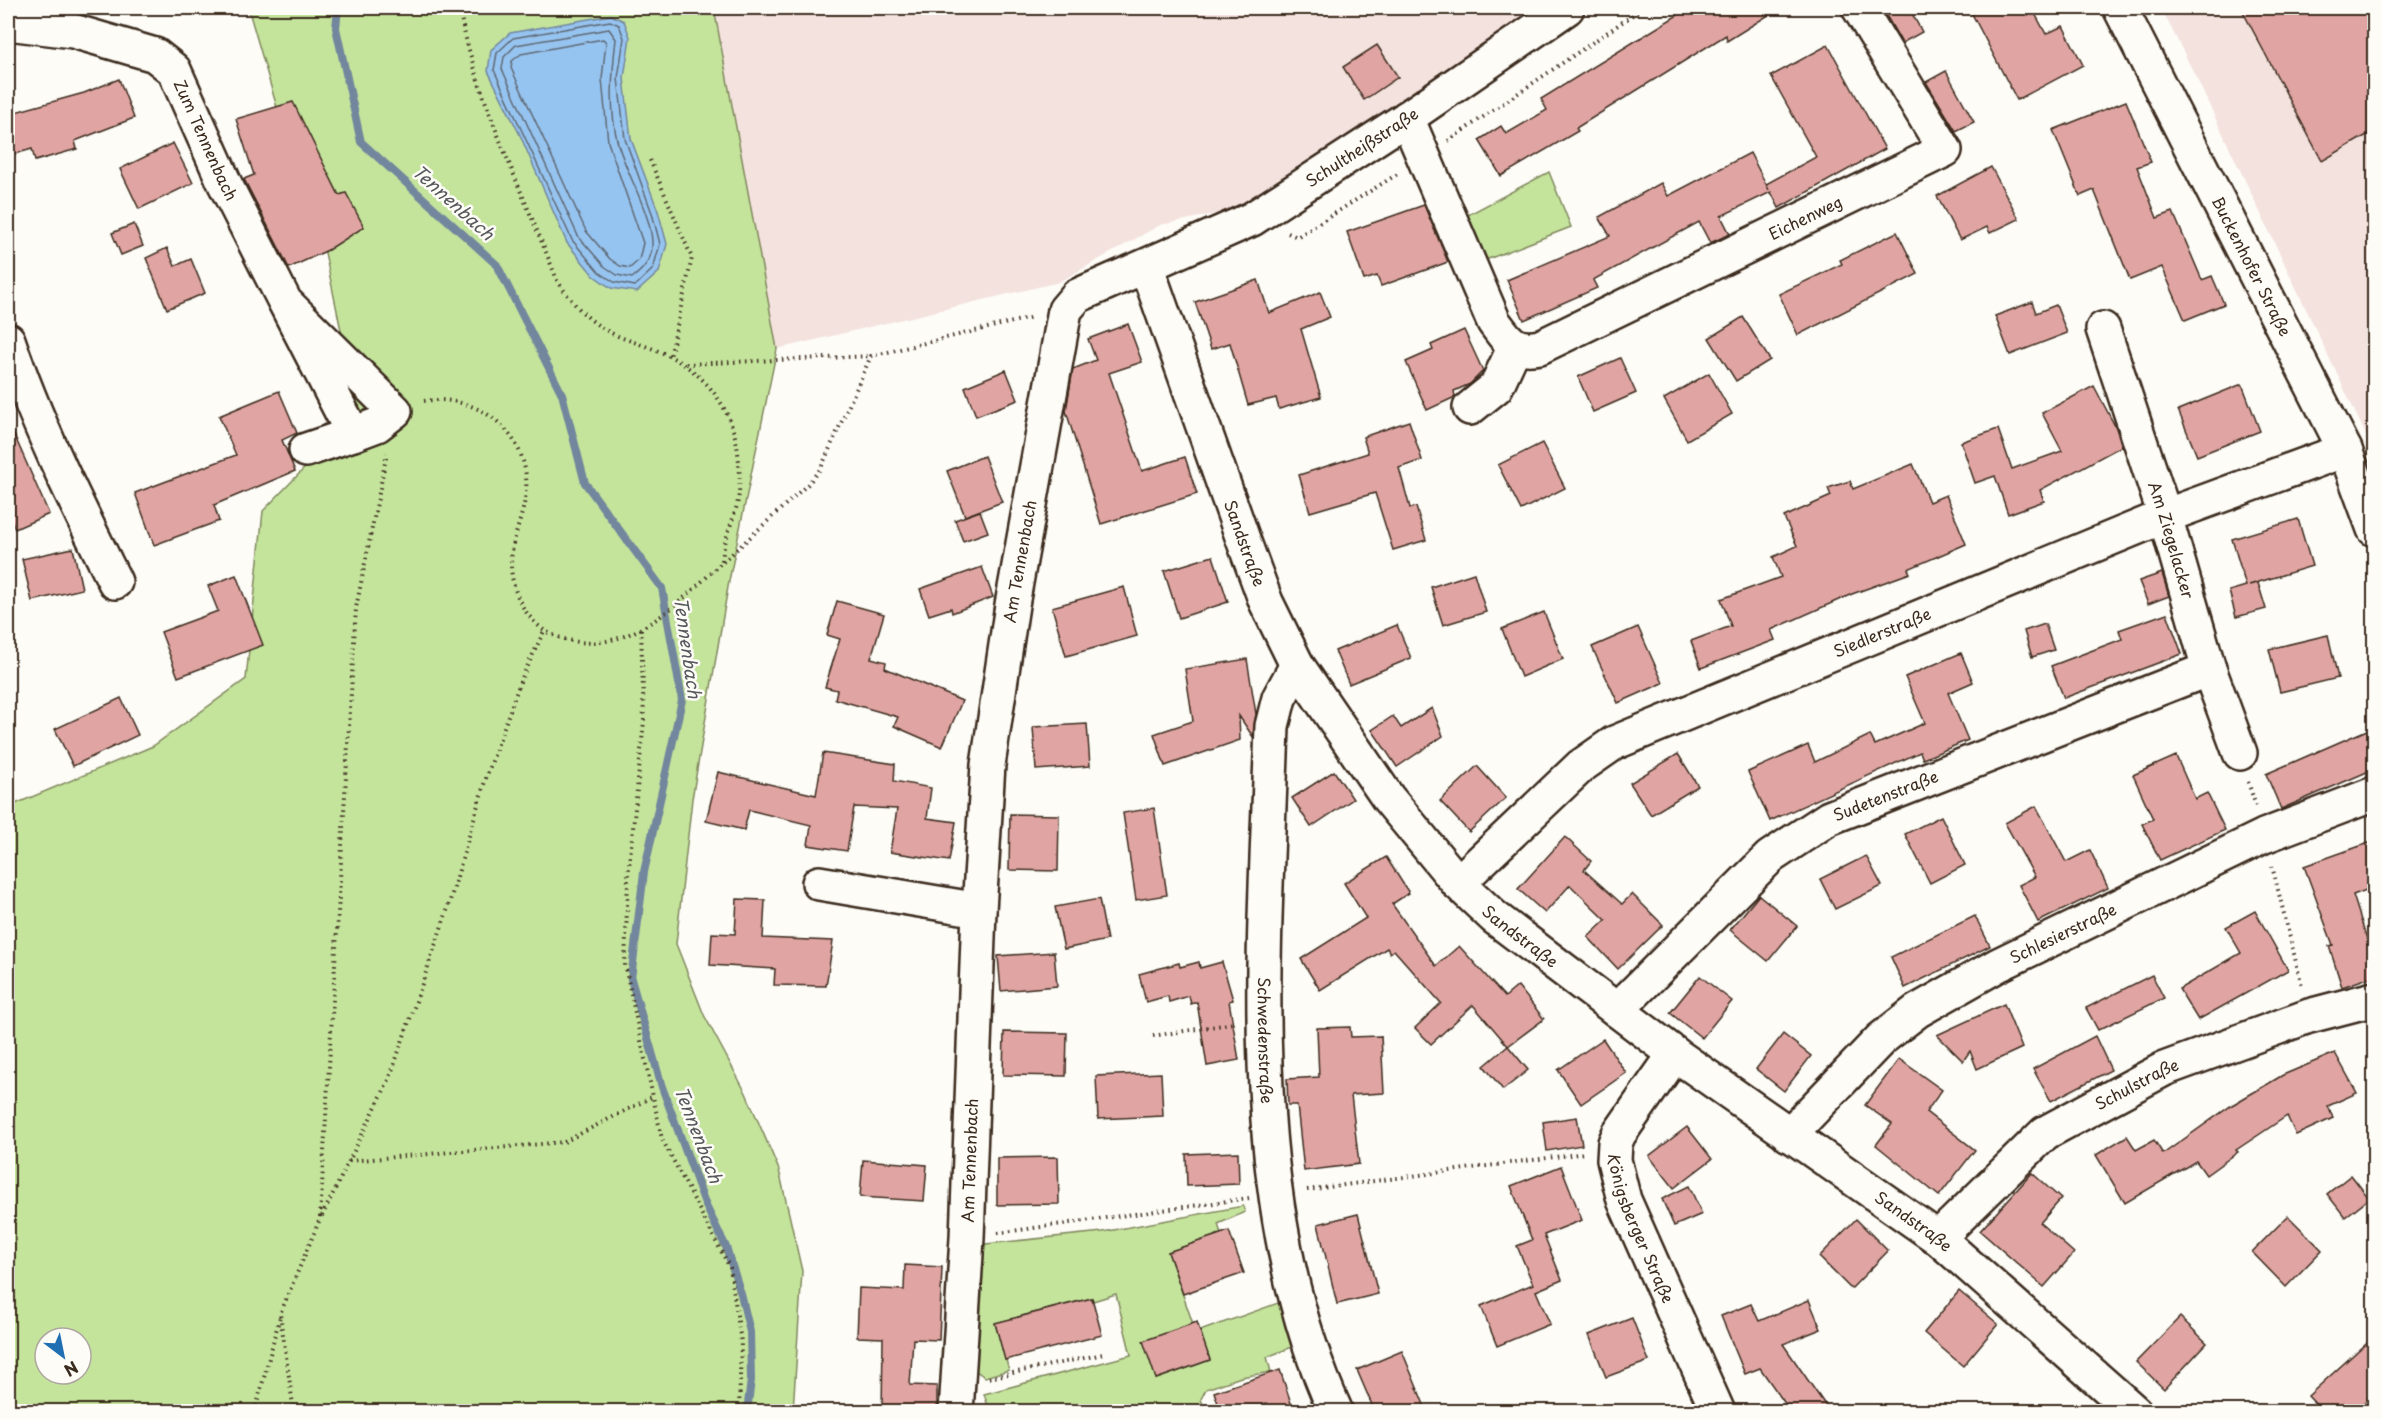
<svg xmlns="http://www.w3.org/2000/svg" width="2382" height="1419" viewBox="0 0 2382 1419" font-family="'Playpen Sans',sans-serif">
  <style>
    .built { fill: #f4e2de }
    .green { fill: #c4e49c; stroke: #80875d; stroke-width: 1.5; fill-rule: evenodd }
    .water { fill: #96c4f1; stroke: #72869d; stroke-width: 1.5 }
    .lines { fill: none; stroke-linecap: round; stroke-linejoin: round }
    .shore { stroke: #5f6872; stroke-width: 1.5 }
    .stream { stroke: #72869d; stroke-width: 8 }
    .building { fill: #e0a5a2; stroke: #3b2a1e; stroke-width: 1.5 }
    .minor-casing { stroke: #3b2a1e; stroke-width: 38 }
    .path { stroke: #3b2a1e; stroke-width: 4; stroke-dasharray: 1.5 4.5; stroke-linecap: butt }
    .minor { stroke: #fdfcf7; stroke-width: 33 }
    .labels { text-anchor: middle; stroke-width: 5; stroke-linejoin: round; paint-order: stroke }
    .street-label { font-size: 16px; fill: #3b2a1e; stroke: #fdfcf7 }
    .water-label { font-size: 18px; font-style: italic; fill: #56585d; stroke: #fdfcf7 }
  </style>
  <rect width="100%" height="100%" fill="#fdfcf7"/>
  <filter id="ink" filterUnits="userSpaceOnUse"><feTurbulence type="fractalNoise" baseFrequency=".0167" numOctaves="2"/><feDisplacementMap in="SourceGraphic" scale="12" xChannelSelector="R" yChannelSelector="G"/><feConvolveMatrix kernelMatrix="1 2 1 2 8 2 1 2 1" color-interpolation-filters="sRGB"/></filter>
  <g filter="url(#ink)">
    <g class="built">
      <path d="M714,8H1556L1245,208L1160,225L1059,282L777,349Z"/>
      <path d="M2161,8H2374V452L2194,73Z"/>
    </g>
    <g class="green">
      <path d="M248,8H714L777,349L729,581L692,799L676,944L704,1015L746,1093L779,1170L802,1271L793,1411L8,1412V807L153,746L246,679L263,511L358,413L322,238L297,176ZM45,1338H81V1374H45Z"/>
      <path d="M1549,172L1571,227L1483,261L1464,217Z"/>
      <path d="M1243,1206L1245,1212L1218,1224L1221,1234L1168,1252L1193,1324L1157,1379L1210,1360L1200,1331L1281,1302L1292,1347L1267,1357L1271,1372L1241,1377L1206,1389L1201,1399L1205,1411H1167L1165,1406L1148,1412L974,1411L988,1406L984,1394L1131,1355L1116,1294L1093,1301L1092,1298L995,1323L1009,1370L985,1377L973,1369L976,1245L1103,1232Z"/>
    </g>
    <path class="water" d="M611,15L624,21L630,37L624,78L631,139L658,211L667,244L659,272L637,292L611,288L594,276L567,243L520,135L488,71L491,50L510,33Z"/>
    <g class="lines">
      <g class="shore">
        <path d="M610,21L619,25L624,38L618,78L625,139L652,213L660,244L653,269L635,286L614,282L599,272L572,240L494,70L497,53L513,38Z"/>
        <path d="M609,29L616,39C612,73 609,110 618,144C626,172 652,216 652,243C653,258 643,270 632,278L617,275L604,266L578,236L502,69L504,57L516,45Z"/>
        <path d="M603,39L606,42L602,79L608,142L643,243L639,260L630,268L620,266L610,259L586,231L511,68L512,61L521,54Z"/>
      </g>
      <path class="stream" d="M338,8L336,28L361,142L497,265L562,394L585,483L662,588L682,700L644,872L631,979L662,1087L706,1206L726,1247L741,1294L750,1332L751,1380L747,1412"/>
    </g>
    <g class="building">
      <path d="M1689,8H1780L1727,41L1726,35L1576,128L1578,131L1501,176L1479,140L1501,126L1506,134L1547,110L1541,99Z"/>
      <path d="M1882,8H1909L1922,32L1902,43Z"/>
      <path d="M1969,8H2032L2046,34L2063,26L2083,65L2017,100Z"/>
      <path d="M2241,8H2374V131L2322,161Z"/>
      <path d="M1377,45L1398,77L1364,100L1343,67Z"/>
      <path d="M1828,45L1885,149L1779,208L1771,192L1721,216L1730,234L1710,243L1699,222L1593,280L1597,288L1524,320L1507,280L1610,236L1599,217L1661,183L1668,196L1750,153L1769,190L1766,184L1816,157L1771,76Z"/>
      <path d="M1946,71L1974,122L1956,131L1926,82Z"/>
      <path d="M119,79L134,118L75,141L77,149L35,161L32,149L8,156V114L84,93Z"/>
      <path d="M2126,101L2151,162L2137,167L2157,218L2173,212L2202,280L2212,276L2224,304L2185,320L2162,267L2130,280L2094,190L2080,196L2053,130Z"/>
      <path d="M293,102L339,195L346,193L364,227L328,250L289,268L244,179L254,175L236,119Z"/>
      <path d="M173,143L193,183L139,209L120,169Z"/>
      <path d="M1991,167L2019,219L1990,233L1987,227L1960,240L1937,196Z"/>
      <path d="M1424,205L1448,262L1381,286L1377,276L1364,280L1347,232Z"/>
      <path d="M134,224L143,246L121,255L112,233Z"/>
      <path d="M1897,232L1918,274L1798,335L1779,294L1842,264L1840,260Z"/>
      <path d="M167,248L175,266L191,259L205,293L167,309L146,258Z"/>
      <path d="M1258,280L1269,313L1320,292L1330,317L1301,329L1321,397L1279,409L1276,398L1248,405L1230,343L1211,349L1195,302Z"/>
      <path d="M2032,302L2036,313L2056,305L2067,333L2010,355L1995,316Z"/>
      <path d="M1743,317L1770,360L1736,381L1709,338Z"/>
      <path d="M1128,324L1142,362L1109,373L1142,471L1185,457L1197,494L1101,524L1066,411L1073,369L1096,360L1088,339Z"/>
      <path d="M1464,330L1483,371L1470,384L1454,391L1455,397L1427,410L1406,362L1433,350L1431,345Z"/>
      <path d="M1620,358L1636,393L1593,412L1578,377Z"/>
      <path d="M1006,370L1018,400L976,416L965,387Z"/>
      <path d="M1709,373L1732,414L1687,440L1664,399Z"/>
      <path d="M2242,384L2260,431L2197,456L2178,410Z"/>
      <path d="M2094,386L2116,428L2122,446L2040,490L2044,501L2008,514L1995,476L1975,483L1961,442L1998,429L2012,469L2062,451L2042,413Z"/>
      <path d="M279,391L297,433L282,440L295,471L214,505L219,521L154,545L135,493L236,455L219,416Z"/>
      <path d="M8,421L49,514L15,529L8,512Z"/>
      <path d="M1409,421L1422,460L1399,468L1410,508L1416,507L1426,540L1393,550L1375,493L1310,512L1299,475L1368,453L1363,437Z"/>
      <path d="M1542,443L1565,488L1521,510L1498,465Z"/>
      <path d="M984,456L1002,502L965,516L947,471Z"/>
      <path d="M1913,464L1929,502L1946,495L1966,544L1908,569L1910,573L1852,594L1771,630L1775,640L1701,668L1691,641L1731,626L1721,599L1781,577L1773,557L1797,546L1784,517L1831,496L1828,488L1850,481L1853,489Z"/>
      <path d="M980,511L988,532L963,541L955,520Z"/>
      <path d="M2298,519L2312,566L2249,585L2258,583L2266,609L2236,617L2229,591L2246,586L2232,539Z"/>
      <path d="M73,548L82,589L32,601L22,559Z"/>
      <path d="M1213,556L1228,602L1179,618L1164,571Z"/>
      <path d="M982,567L993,597L952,613L951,608L929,615L920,589Z"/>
      <path d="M1474,573L1486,612L1443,625L1431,587Z"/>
      <path d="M2162,573L2169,596L2148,604L2139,581Z"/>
      <path d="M236,575L263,645L178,677L161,632L218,611L208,586Z"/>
      <path d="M1124,587L1137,636L1066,656L1052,607Z"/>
      <path d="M837,601L884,614L871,658L886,662L885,668L962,701L942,747L894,726L898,717L835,699L837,690L825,687L840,639L827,635Z"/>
      <path d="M1544,612L1563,659L1521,677L1502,629Z"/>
      <path d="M2167,613L2182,654L2064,698L2051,666L2122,639L2119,630Z"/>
      <path d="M2045,624L2054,650L2032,657L2024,631Z"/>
      <path d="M1397,625L1411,658L1349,684L1335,651Z"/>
      <path d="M1638,627L1663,683L1618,703L1592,647Z"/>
      <path d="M2328,635L2338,678L2280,692L2269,649Z"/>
      <path d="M1961,653L1973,682L1948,693L1968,740L1923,759L1920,752L1770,821L1748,772L1808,745L1815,762L1870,735L1875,745L1925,723L1905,677Z"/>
      <path d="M1247,659L1256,714L1253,737L1239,716L1240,740L1165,766L1154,734L1193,721L1185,669Z"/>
      <path d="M121,698L138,735L73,766L55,729Z"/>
      <path d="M1432,708L1443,736L1397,767L1372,730L1393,716L1401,728Z"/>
      <path d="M1087,724L1090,766L1036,770L1033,727Z"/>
      <path d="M2374,727V769L2281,809L2266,774Z"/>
      <path d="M823,753L895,764L894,781L931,788L927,818L956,822L949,861L890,852L897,809L854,807L847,851L808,845L811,825L749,810L744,830L706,821L718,772L816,795Z"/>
      <path d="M1678,754L1698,786L1651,815L1630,783Z"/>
      <path d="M2176,756L2195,799L2207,793L2225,830L2160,860L2142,824L2153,819L2133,775Z"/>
      <path d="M1477,766L1506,798L1469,832L1440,801Z"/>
      <path d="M1334,771L1353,799L1311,827L1292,798Z"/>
      <path d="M2036,806L2066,862L2090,850L2108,888L2038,922L2019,885L2035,877L2005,823Z"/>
      <path d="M1154,808L1167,895L1136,900L1123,813Z"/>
      <path d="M1010,814L1059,815L1058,871L1009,870Z"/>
      <path d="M1941,816L1965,865L1930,883L1905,834Z"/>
      <path d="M1565,837L1591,861L1584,870L1622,904L1632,894L1663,925L1618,969L1588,937L1606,920L1570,885L1545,913L1518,889Z"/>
      <path d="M2374,841V887L2353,895L2374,961V976L2342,987L2329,946L2333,945L2304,866Z"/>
      <path d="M1866,856L1882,886L1835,909L1820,879Z"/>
      <path d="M1386,857L1409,893L1392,904L1436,966L1459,946L1505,997L1518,986L1544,1019L1508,1046L1473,1005L1431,1044L1415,1028L1441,1003L1394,950L1390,953L1387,948L1320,990L1301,959L1366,918L1344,883Z"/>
      <path d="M1759,895L1797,926L1768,961L1730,930Z"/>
      <path d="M737,899L765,900L763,938L833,941L826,986L774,985L775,969L710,965L712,933L735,934Z"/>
      <path d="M1099,899L1107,940L1064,949L1055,907Z"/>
      <path d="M2255,911L2288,970L2198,1020L2179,989L2241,953L2226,927Z"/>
      <path d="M1975,916L1990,946L1905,988L1891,957Z"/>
      <path d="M1054,952L1057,986L1001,991L998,956Z"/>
      <path d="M1199,962L1200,968L1222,962L1233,1000L1229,1001L1239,1060L1207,1066L1197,1002L1191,1004L1189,996L1169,1002L1168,996L1146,1002L1139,974L1179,963L1180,967Z"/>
      <path d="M2152,975L2164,998L2098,1030L2086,1008Z"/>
      <path d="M1700,976L1732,1001L1702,1038L1670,1013Z"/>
      <path d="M2004,1004L2022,1048L1977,1069L1970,1051L1963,1061L1937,1035Z"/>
      <path d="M1350,1027L1351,1037L1381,1036L1384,1093L1351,1095L1359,1164L1304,1171L1297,1105H1288L1287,1079L1319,1077L1317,1028Z"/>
      <path d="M1004,1032L1067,1033L1066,1076L1003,1075Z"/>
      <path d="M1783,1034L1811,1056L1784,1091L1756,1069Z"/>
      <path d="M2095,1036L2111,1070L2051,1101L2033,1069Z"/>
      <path d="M1603,1039L1626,1073L1581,1104L1558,1070Z"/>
      <path d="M1508,1046L1528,1070L1503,1090L1484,1066Z"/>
      <path d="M2335,1053L2357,1093L2328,1106L2333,1118L2296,1135L2287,1116L2236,1150L2238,1152L2206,1175L2196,1161L2125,1203L2096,1155L2127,1136L2136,1150L2154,1140L2163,1154L2232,1105L2283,1075Z"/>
      <path d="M1899,1059L1942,1090L1926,1112L1975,1150L1939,1196L1876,1145L1892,1124L1865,1105Z"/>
      <path d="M1161,1073L1163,1116L1098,1119L1096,1076Z"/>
      <path d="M1577,1117L1582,1145L1547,1151L1543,1122Z"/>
      <path d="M1687,1127L1712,1159L1674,1188L1649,1156Z"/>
      <path d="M1238,1152L1239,1184L1187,1186L1186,1154Z"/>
      <path d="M1058,1157L1059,1204L997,1205V1158Z"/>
      <path d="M863,1160L927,1165L924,1201L860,1197Z"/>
      <path d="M1561,1166L1582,1220L1544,1235L1562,1280L1536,1291L1550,1324L1497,1346L1481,1306L1533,1284L1517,1246L1532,1240L1511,1186Z"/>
      <path d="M2032,1173L2061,1199L2040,1223L2074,1253L2044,1287L1980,1231Z"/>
      <path d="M2351,1175L2369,1198L2345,1217L2327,1194Z"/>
      <path d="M1689,1186L1702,1214L1674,1226L1662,1199Z"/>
      <path d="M1358,1214L1378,1294L1337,1304L1318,1224Z"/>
      <path d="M2288,1216L2322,1250L2286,1287L2252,1252Z"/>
      <path d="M1856,1219L1888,1251L1851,1289L1819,1257Z"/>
      <path d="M1229,1231L1244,1273L1183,1294L1168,1252Z"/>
      <path d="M905,1265L942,1267L939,1340L913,1339L910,1385L937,1386V1412H882L883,1338L857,1337L859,1288L904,1290Z"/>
      <path d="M1959,1291L1998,1324L1963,1366L1924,1333Z"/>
      <path d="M1092,1298L1102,1335L1005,1360L995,1323Z"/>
      <path d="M1809,1300L1821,1329L1783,1344L1830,1412H1791L1760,1368L1745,1374L1721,1316L1751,1304L1759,1321Z"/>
      <path d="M2180,1317L2207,1343L2164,1389L2136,1362Z"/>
      <path d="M1632,1318L1649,1361L1606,1377L1589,1335Z"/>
      <path d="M1197,1322L1210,1360L1156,1379L1143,1341Z"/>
      <path d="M2374,1336V1393L2354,1412H2323L2308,1396Z"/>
      <path d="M1402,1351L1427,1412H1375L1357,1370Z"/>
      <path d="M1280,1370L1294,1412H1221L1214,1392Z"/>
    </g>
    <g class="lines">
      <g class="minor-casing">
        <g id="minor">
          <path id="s1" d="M2120,8L2345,450L2374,529"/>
          <path id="s2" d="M8,23L73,31L155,55L174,70L225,184L285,302L395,411L377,425L353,434L285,302"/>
          <path id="s3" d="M1407,118L1494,322C1508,341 1514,352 1540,347L1945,150L1859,8"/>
          <path id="s4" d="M1147,268L1244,542L1266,602L1297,665L1388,798L1458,883L1494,917L1675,1054L1938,1238L2135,1412"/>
          <path id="s5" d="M2103,329L2165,516L2209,669L2240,753"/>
          <path d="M8,340C36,423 76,503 115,582"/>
          <path d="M1470,408L1496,387L1515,346"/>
          <path d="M306,450L353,434"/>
          <path id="s6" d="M1297,665L1279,698L1272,726C1265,949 1240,1203 1336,1412"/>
          <path d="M819,883L979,910"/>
          <path id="s7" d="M1458,883L1581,766L1614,743L2165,516L2345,450"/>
          <path id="s8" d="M1617,1010L1770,857L1829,818L2209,669"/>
          <path id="s9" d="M1675,1054L1619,1134L1615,1143L1614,1160L1624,1200L1718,1412"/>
          <path id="s10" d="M1789,1135L1881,1039L1917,1011L1998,965L2264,836L2374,794"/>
          <path id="s11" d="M1938,1238L2045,1133L2164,1069L2309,1016L2374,999"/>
          <path id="s12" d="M956,1412L967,1238L979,910L988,765L1012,605L1065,310L1077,296L1252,219L1407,118L1567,8"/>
        </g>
      </g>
      <g class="path">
        <path d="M1448,141L1643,8"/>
        <path d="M650,160L692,258L670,357"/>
        <path d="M1288,233L1297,237L1399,173"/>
        <path d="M686,364L871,356"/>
        <path d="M424,401C479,393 531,434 526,492C523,522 507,545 512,576C515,599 530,624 551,634C619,665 677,606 722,562C723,542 732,524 737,505C741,488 740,463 737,446C729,402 702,371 663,353C644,344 622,340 604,329C584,317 570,300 557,280C523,192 477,100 459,8"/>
        <path d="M723,562L808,484L821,468L871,356L1033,317"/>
        <path d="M641,629L644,721L628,877L625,966L662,1139L730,1268L741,1342L739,1412"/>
        <path d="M2248,782L2256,806"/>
        <path d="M2272,866L2302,986"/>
        <path d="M1153,1036L1235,1023"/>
        <path d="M349,1161L564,1142L652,1097"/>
        <path d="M1307,1190L1585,1153"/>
        <path d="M322,1216L389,1080L447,911L485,781L520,682L544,631"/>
        <path d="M998,1233L1249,1198"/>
        <path d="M989,1378L1103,1354"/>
        <path d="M255,1412L280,1316"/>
        <path d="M294,1412L280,1314L320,1219L356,608L387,453"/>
      </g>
      <use href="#minor" class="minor"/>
    </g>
  </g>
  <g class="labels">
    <g class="street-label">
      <text dy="6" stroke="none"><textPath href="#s2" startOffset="252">Zum Tennenbach</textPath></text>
      <text dy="6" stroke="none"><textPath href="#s12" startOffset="1450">Schultheißstraße</textPath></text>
      <text dy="6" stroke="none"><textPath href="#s3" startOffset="574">Eichenweg</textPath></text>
      <text dy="6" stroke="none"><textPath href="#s1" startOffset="290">Buckenhofer Straße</textPath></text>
      <text dy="6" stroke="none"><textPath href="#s5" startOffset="222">Am Ziegelacker</textPath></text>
      <text dy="6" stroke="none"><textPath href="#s4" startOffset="292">Sandstraße</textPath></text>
      <text dy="6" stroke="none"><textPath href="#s12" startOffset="854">Am Tennenbach</textPath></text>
      <text dy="6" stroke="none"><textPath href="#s7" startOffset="500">Siedlerstraße</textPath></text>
      <text dy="6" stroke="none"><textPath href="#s8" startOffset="348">Sudetenstraße</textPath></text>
      <text dy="6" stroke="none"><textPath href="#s10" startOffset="344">Schlesierstraße</textPath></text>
      <text dy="6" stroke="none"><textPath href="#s4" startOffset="778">Sandstraße</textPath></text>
      <text dy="6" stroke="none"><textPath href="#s6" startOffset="381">Schwedenstraße</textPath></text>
      <text dy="6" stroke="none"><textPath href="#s11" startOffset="254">Schulstraße</textPath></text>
      <text dy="6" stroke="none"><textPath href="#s12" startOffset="252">Am Tennenbach</textPath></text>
      <text dy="6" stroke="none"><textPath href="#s4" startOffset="1264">Sandstraße</textPath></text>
      <text dy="6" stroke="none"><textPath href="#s9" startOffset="198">Königsberger Straße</textPath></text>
    </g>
    <g class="water-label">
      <text transform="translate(453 203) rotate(42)" y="6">Tennenbach</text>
      <text transform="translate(687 648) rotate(82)" y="6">Tennenbach</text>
      <text transform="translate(698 1135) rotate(69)" y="6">Tennenbach</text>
    </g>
  </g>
  <rect width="2382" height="1419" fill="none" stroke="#fdfcf7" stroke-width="30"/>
  <rect x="15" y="15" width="2352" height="1389" fill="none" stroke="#3b2a1e" stroke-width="2" filter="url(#ink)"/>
  <g transform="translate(63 1356) rotate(148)"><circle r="28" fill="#fdfcf7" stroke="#afa8a0" stroke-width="1.5"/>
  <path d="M0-4.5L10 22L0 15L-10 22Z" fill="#1f6fb2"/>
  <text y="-9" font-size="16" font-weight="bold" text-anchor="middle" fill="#3b2a1e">N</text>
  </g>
</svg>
